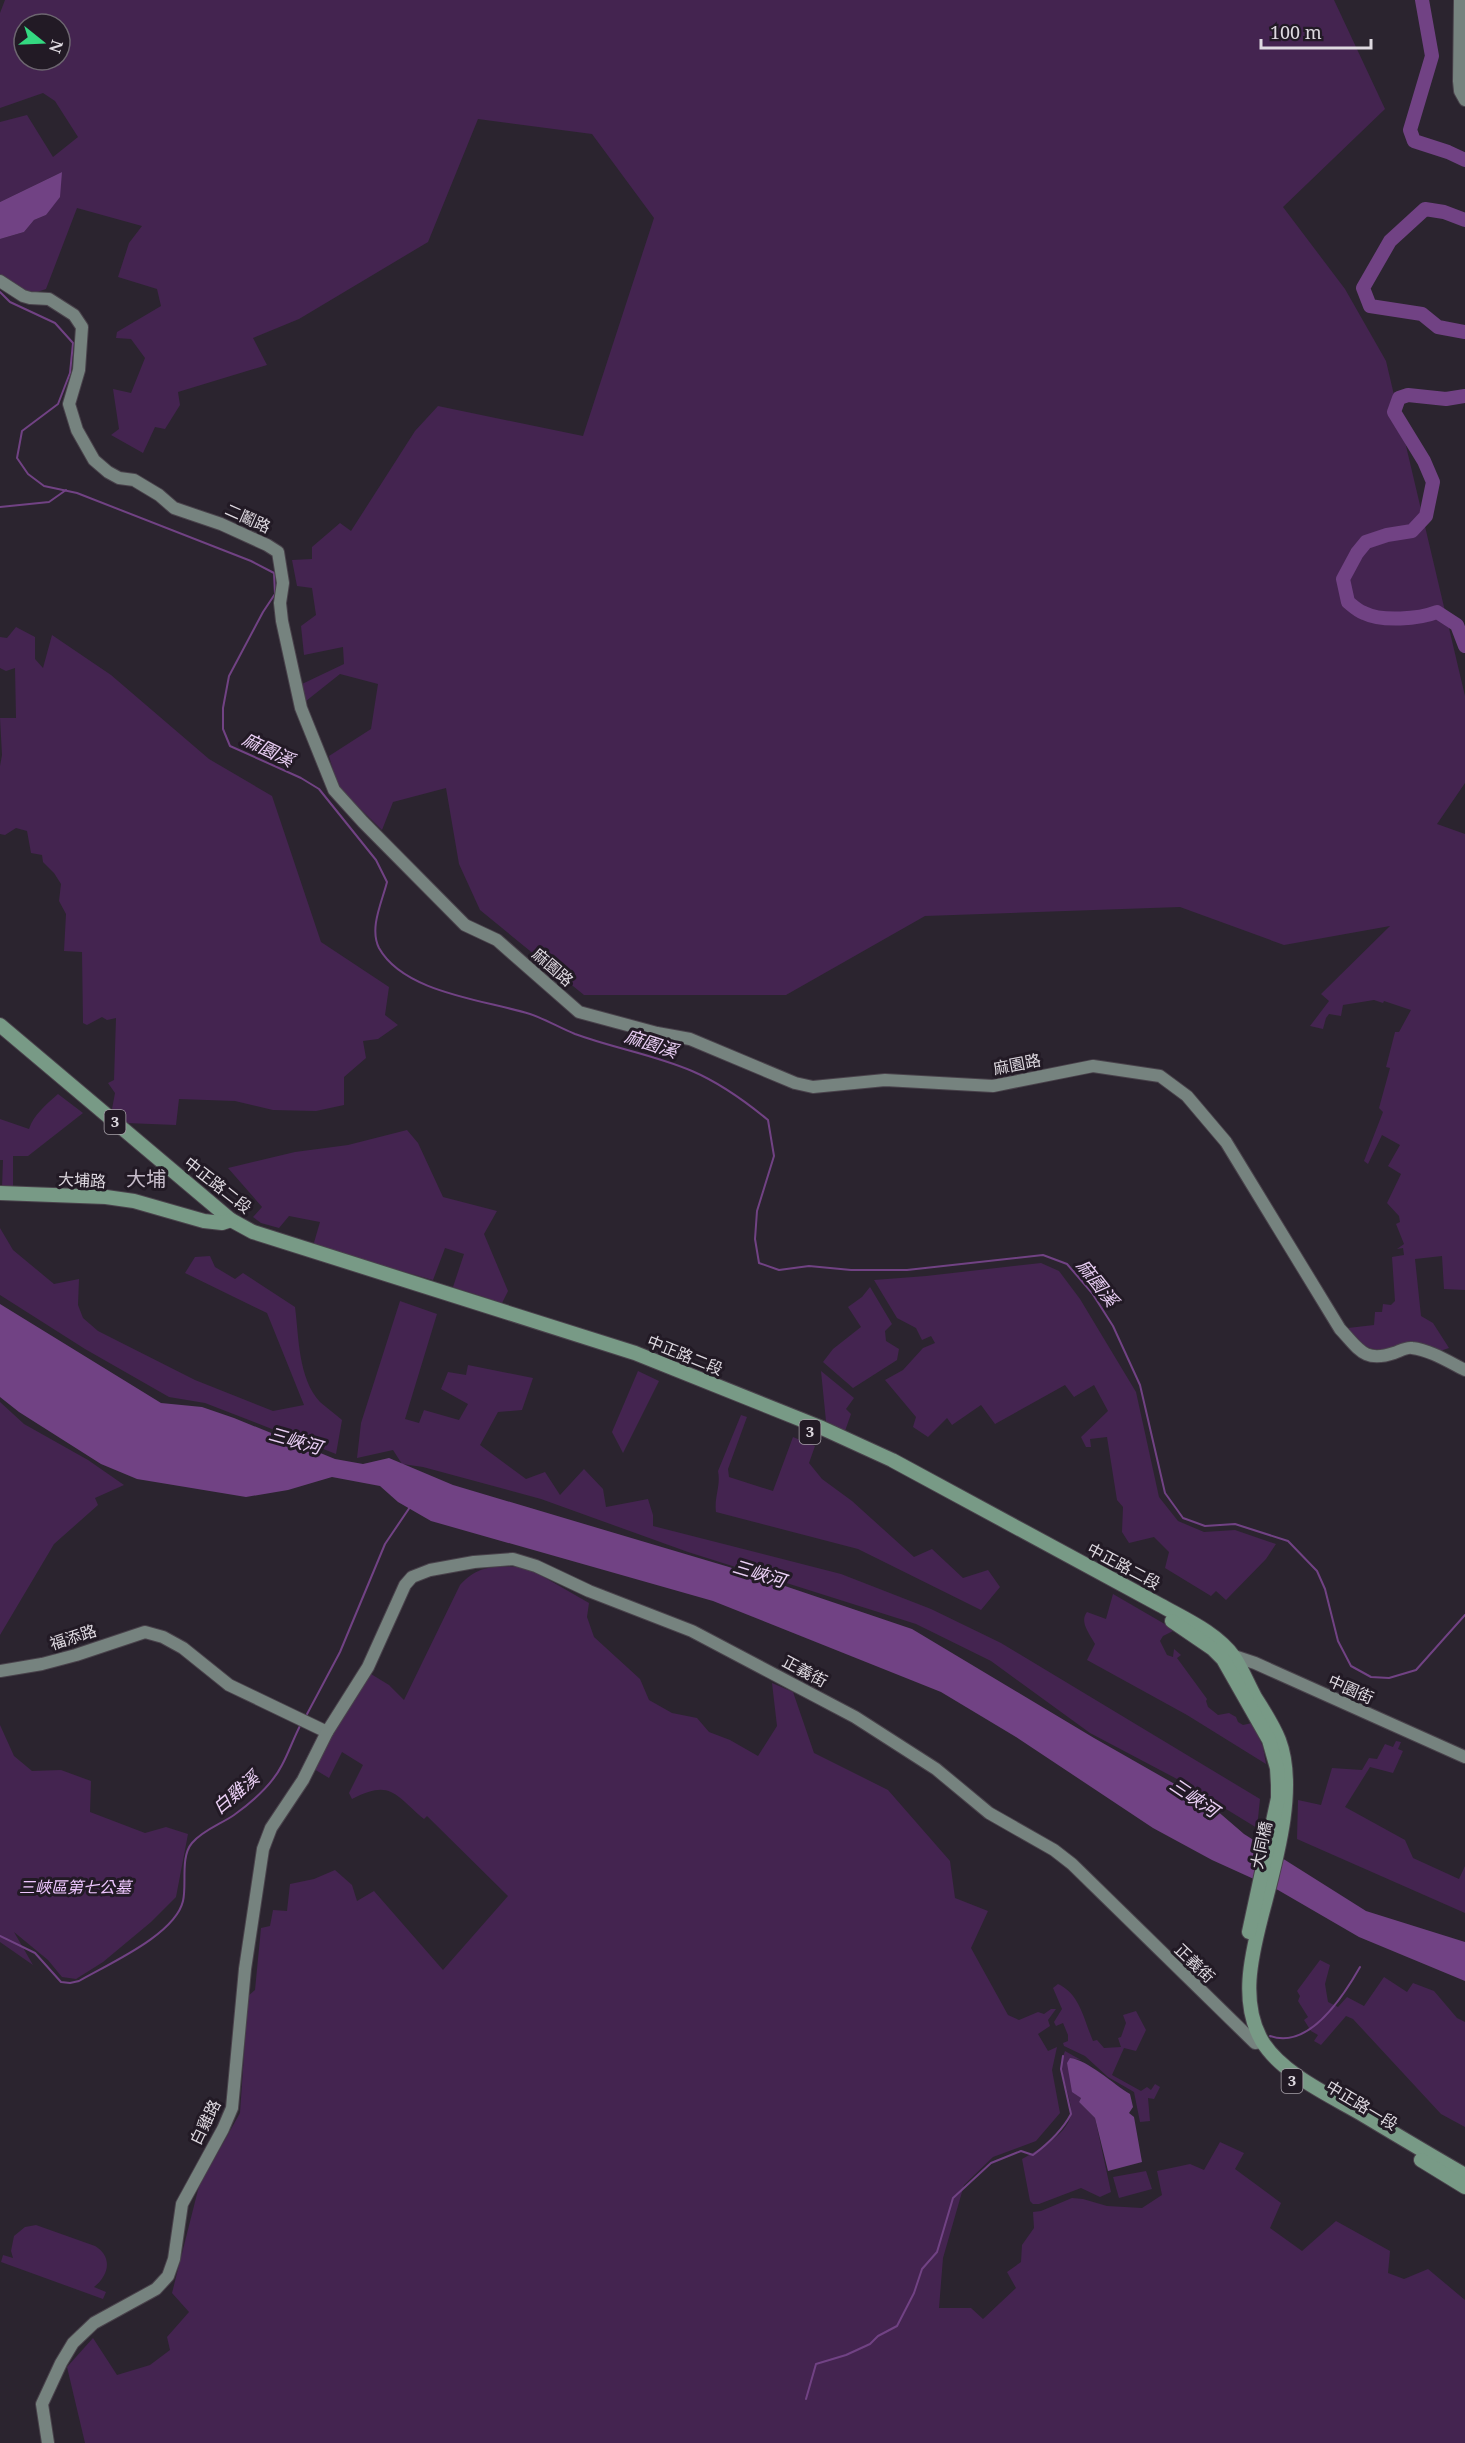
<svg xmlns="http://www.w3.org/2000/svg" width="1465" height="2443" viewBox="0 0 1465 2443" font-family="'Noto Serif','Noto Sans TC',serif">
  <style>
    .green { fill: #442450; fill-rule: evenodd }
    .water { fill: #714284 }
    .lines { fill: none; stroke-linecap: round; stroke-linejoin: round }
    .stream { stroke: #714284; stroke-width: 2 }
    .river { stroke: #714284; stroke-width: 14 }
    .secondary-casing { stroke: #49424b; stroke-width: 14 }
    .primary-casing { stroke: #49424b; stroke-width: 16 }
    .secondary { stroke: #76837f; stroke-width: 12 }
    .primary { stroke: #789a86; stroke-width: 14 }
    .labels { text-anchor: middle; stroke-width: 6; stroke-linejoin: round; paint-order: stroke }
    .shield { fill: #221a25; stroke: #a6a0a8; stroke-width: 1.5 }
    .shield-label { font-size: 15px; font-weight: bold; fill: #ded9e0 }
    .street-label { font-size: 16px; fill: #ded9e0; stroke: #221a25 }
    .park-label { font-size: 16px; font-style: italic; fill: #edc6fe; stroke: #221a25 }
    .water-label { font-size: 18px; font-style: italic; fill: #ebd0f6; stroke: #221a25 }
    .quarter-label { font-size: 20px; fill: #c5bbc9; stroke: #221a25 }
  </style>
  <rect width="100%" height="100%" fill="#2b242f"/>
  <g class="green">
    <path d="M5,0H1334L1385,109L1283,207L1345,289L1386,361L1465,696V783L1437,824L1465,834V1290L1444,1289L1442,1256L1415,1259L1421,1316L1433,1323L1449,1348L1440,1351L1409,1341C1383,1353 1365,1355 1348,1328L1374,1325L1375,1312H1382L1383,1304L1391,1305L1395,1301L1392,1257L1404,1255L1403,1248L1397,1249L1404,1244L1396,1224L1400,1222L1399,1216L1387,1203L1401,1174L1388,1166L1400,1145L1382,1135L1368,1164L1364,1161L1383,1112L1379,1108L1390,1068L1386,1067L1394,1036L1395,1032H1399L1411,1010L1384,1001L1383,1003L1374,1000L1343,1005L1341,1016L1329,1014L1326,1018L1323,1029L1310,1026L1329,1001L1321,994L1390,926L1284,945L1180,907L925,916L786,995H584L480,910L459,864L446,788L393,802L382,830L338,787L329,756L371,729L378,684L340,674L306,701L302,684L344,664L343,647L304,655L301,626L316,615L312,588L297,586L292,560L312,559V547L340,523L351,531L415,431L438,406L583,436L654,218L592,134L478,119L428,242L299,319L253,338L267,365L178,392L180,405L165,429L155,427L143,453L111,435L119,429L113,389L131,393L145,358L131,339L116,338L117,332L161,306L157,289L118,277L129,243L142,226L77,208L46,289L31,294L0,274V239L24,232L34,220L46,215L62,172L0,202V122L27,115L53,157L78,137L55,101L43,93L0,108V13ZM24,24H60V60H24Z"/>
    <path d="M16,627L35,637V659L43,668L52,635L111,675L209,759L272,796L321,942L389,987L385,1015L398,1025L378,1039L363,1041L366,1058L344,1077V1105L316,1111L273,1110L235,1101L179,1099L176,1125L126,1123L112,1109L115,1093L108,1083L114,1080L116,1018L107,1020L102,1017L87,1025L83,1023L82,952L64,951L66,914L59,901L61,884L54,873L43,862L42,855L31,853L27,831L16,828L5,835L0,834V766L2,755L0,718H16L15,668L6,671L0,668V637L7,638Z"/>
    <path d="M58,1094L83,1113L28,1156H13V1189L2,1188L3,1160H0V1119L29,1129C34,1114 47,1104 58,1094Z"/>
    <path d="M407,1130L418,1143L443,1197L497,1211L484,1234L508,1291L502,1303L453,1287L464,1254L445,1248L433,1280L313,1246L320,1222L289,1216L279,1228L261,1223L253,1217L262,1207L228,1168L295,1152L348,1145Z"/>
    <path d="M0,1228L13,1250L54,1284L79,1279L78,1305L83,1318L98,1331L195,1380L273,1411L304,1405L267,1313L185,1273L195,1257L210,1256L215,1267L235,1279L243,1273L295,1307C299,1337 298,1378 320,1402C327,1408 335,1414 342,1420L336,1454L205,1403L169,1397L85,1349L0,1295Z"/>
    <path d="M1041,1263L1059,1271L1080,1299L1136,1392L1159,1497L1178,1521L1204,1532L1235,1530L1276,1544L1266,1559L1226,1600L1216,1591L1211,1596L1165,1568L1169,1552L1154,1537L1129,1543L1122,1532L1123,1507L1117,1500L1107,1437L1090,1439L1091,1447H1086L1081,1437L1108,1411L1094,1385L1074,1397L1065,1385L995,1424L981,1405L952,1425L947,1418L928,1437L913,1427L916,1417L885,1380L903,1370L923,1348L935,1343L931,1336L922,1340L916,1328L897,1318L874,1280L926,1276Z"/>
    <path d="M870,1287L892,1324L885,1331L886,1341L899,1349L897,1360L853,1388L823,1362L833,1349L861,1327L848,1307L862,1297Z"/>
    <path d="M400,1301L437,1314L405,1419L419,1423L424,1410L459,1420L468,1404L441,1389L448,1372L466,1375L468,1365L533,1378L522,1410L498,1412L480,1445L526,1479L545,1472L560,1495L584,1469L603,1489L606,1507L648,1499L653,1515V1526L841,1574L931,1609L1001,1643L1260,1799L1257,1828L1177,1779L1090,1733L991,1661L916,1624L688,1552L541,1499L423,1467L402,1464L393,1450L357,1458L361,1423Z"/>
    <path d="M638,1371L659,1381L623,1453L612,1432Z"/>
    <path d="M821,1371L854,1398L846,1409L851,1414L845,1431L826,1421Z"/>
    <path d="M0,1402L24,1424L88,1460L124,1485L95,1498L98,1505L54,1544L0,1635Z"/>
    <path d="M741,1415L747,1417L728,1469L729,1477L773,1491L793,1437L815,1446L809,1463L822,1479L852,1501L914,1557L932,1549L963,1578L988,1570L1000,1587L981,1610L858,1549L716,1512C714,1497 721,1486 718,1471Z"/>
    <path d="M521,1567L535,1572L589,1603L587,1617L594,1637L640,1679L649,1700L672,1713L697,1718L709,1732L730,1740L758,1756L777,1726L772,1683L793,1692L814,1753L888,1790L950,1861L955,1898L988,1911L971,1948L1008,2015L1019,2020L1038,2012L1044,2014L1051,2009H1056L1048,2020L1050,2026L1038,2034L1048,2051L1057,2047L1052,2070L1060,2113L1036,2141L993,2157L964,2185L943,2258L939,2308H971L983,2319L1016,2288L1007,2272L1021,2262L1022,2245L1034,2228L1033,2212L1041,2211L1072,2198L1083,2199L1107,2206L1142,2208L1162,2195L1157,2171L1190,2164L1204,2170L1220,2142L1244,2153L1235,2169L1281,2203L1270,2228L1302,2251L1336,2221L1390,2251L1388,2273L1404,2279L1428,2269L1465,2300V2443H85L67,2367L93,2338L117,2375L150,2365L170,2350L167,2337L189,2312L172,2293L199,2186L240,2113L248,1996L255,1990L261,1928L270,1926L273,1910L287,1911L290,1884L314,1879L335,1870L352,1885L357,1901L374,1891L443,1970L508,1896L427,1816L424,1819C394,1794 391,1779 352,1799L349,1793L363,1765L342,1752L329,1778L314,1769L331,1735L371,1674L389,1685L404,1700L460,1585C478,1565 495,1566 521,1567Z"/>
    <path d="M1113,1594L1175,1630L1163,1636L1160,1641L1167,1655L1173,1657L1174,1649L1181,1655L1177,1658L1207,1699L1206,1701L1208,1707L1218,1715L1229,1713L1236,1717L1238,1722L1243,1725L1252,1723L1263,1747L1266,1764L1187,1715L1087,1660L1095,1644C1090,1634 1079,1622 1087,1612L1106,1619Z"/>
    <path d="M0,1725L14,1756L32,1771L61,1770L91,1781L90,1812L145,1833L166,1827L188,1834L176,1897L151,1922L103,1962L76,1979L62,1977L48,1960L14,1932L33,1965L0,1942Z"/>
    <path d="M1396,1741L1401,1742L1398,1749L1403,1751L1393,1773L1370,1767L1345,1807L1405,1840L1413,1858L1459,1879L1465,1866V1913L1297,1839L1298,1800L1321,1805L1332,1768L1362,1770L1369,1758L1377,1759L1385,1744L1393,1747Z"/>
    <path d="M1320,1960L1330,1965L1325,1984L1328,2002L1338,2007L1347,1997L1364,2006L1384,1977L1407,1992L1413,1983L1434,1991L1457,2018L1465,2022V2127L1441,2114L1353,2019L1346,2016L1321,2045L1314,2041L1318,2035L1311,2031L1304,2020L1308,2017L1298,2001L1300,1996L1297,1991Z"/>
    <path d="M1058,1984C1080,1994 1084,2020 1093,2041L1097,2040L1104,2048L1121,2047L1118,2038L1121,2037L1126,2023L1123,2015L1136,2011L1146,2030L1136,2051L1124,2048L1112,2075L1141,2091L1147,2087L1151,2090L1155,2084L1160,2087L1154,2099L1148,2098L1150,2121L1140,2122L1134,2092L1108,2077L1085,2056L1064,2046L1063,2043L1068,2041V2035L1063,2023L1056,2026L1054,2022L1062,2009L1053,1988Z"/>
    <path d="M1065,2051L1081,2060L1070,2058L1081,2098L1079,2102L1095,2118L1111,2192L1100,2197L1081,2188L1039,2204H1033L1030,2201L1022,2159C1038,2150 1072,2132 1071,2111C1071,2102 1067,2092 1065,2083C1062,2072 1060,2063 1065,2051Z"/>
    <path d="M1146,2171L1152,2189L1119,2198L1113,2177Z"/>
    <path d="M36,2225L95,2246C113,2257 109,2275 94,2287L106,2292L103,2299L1,2262L3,2255L13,2258L11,2251L14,2236L25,2227Z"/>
  </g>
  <g class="water">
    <path d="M62,172L60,197L46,215L34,220L24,232L0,239V202Z"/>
    <path d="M0,1304L161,1403L202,1407L234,1418L335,1459L363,1464L389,1458L453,1485L729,1567L912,1629L1094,1738L1208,1803L1244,1834L1366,1911L1465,1942V1981L1359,1937L1278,1890L1212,1860L1153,1828L1016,1737L941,1692L713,1601L431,1521L398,1502L380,1486L332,1477L288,1490L246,1497L137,1479L101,1464L19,1412L0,1397Z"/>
    <path d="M1070,2058C1088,2060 1113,2084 1130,2094L1133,2107L1129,2113L1134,2117L1142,2162L1108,2171L1095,2118L1079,2102L1081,2098L1072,2092L1067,2063Z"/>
  </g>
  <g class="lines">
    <g class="stream">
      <path d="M0,292L10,302L55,323L73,343L70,373L58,404L22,431L17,458L28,474L44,486L77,493L251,561L274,573L275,594L263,612L229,676L223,708V729L230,746L301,778L319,789L376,860L387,882C382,902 369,928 379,948C404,993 485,1000 530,1014C545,1019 560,1028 575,1034C613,1048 655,1055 692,1071C720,1083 745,1101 768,1120L774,1156L757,1211L755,1239L759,1263L779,1270L809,1266L851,1270H907L1043,1255L1067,1264L1092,1293L1113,1326L1140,1385L1165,1493L1183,1518L1205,1526L1235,1524L1288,1541L1317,1571L1325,1589L1338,1641L1351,1666L1371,1677L1389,1678L1416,1670L1465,1615"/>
      <path d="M0,507L49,502L66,490"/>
      <path d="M306,1716L340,1652L385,1544L410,1507"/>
      <path d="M0,1936L35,1953L61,1982L70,1983L79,1981C108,1964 175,1935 183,1901C187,1884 180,1857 192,1843C203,1830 221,1824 234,1815C252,1802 272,1785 282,1765C289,1752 294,1737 301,1724"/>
      <path d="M1270,2036C1309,2050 1343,1997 1360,1967"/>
      <path d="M806,2399L816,2364L846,2355L870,2344L878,2336L897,2326L914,2293L922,2269L937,2252L953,2198L991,2163L1021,2151L1033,2155C1049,2143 1062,2131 1071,2114L1061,2069L1063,2056"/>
    </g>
    <g class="river">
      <path d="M1422,0L1432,56L1410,130L1414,141L1448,152L1465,160"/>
      <path d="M1465,220L1444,212L1425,209L1390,241L1363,288L1370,306L1422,314L1438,327L1465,332"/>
      <path d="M1465,396L1446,399L1408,395L1399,398L1394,412L1424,461L1433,482L1426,516L1412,531L1387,535L1366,542L1357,553L1343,579L1348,602C1353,606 1358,611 1364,613C1382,622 1419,619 1437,612L1457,625L1465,646"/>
    </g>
    <g class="secondary-casing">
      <g id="secondary">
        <path d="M1460,0L1459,81L1460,91L1465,100"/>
        <path d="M0,281L23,296L30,298L49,299L74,315L82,327L79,370L69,404L77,430L94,460L108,472L119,478L134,480L159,495L174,508L221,524L267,545L278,552L283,583L280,603L282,621L301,708L334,790L363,822L465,925L497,940L579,1012L657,1033L690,1039L795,1083L813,1087L885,1080L993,1086L1093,1066L1160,1076L1187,1096L1226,1142L1340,1329C1359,1349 1364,1363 1394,1353C1400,1351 1406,1347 1412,1348C1430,1350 1449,1362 1465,1370"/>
        <path d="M1230,1657L1234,1656L1255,1663L1465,1757"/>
        <path d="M0,1671L42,1664L76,1655L145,1632L163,1637L183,1648L229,1685L327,1732"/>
        <path d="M48,2443L42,2404L61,2363L73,2343L94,2323L156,2289L168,2276L174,2259L182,2204L223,2129L232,2108L245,1969L263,1849L271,1828L303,1780L327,1732L368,1667L405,1585L412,1577L430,1570L474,1562L513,1559L536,1566L589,1591L692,1631L855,1717L936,1769L989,1813L1054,1850L1072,1864L1255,2043L1263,2042"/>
      </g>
    </g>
    <g class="primary-casing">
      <g id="primary">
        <path d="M0,1025L231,1220L253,1232L635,1353L822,1428L892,1460L1160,1605C1185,1619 1217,1633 1234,1657C1242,1669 1248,1684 1255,1697C1264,1711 1273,1725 1279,1740C1298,1790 1274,1867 1261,1918C1251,1957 1240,2003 1262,2041C1281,2073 1329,2095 1360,2113C1395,2134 1430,2155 1465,2175"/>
        <path d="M0,1193L106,1197L134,1201L204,1221L222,1223L231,1220"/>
        <path d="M1172,1621L1213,1649L1223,1659L1269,1740L1277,1768L1278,1785V1798L1249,1932"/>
        <path d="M1421,2160L1465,2187"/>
      </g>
    </g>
    <use href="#secondary" class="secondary"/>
    <use href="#primary" class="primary"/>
  </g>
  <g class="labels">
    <g class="shield">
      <rect x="104.5" y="1110" width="21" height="24" rx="4.5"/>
      <rect x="799.5" y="1420" width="21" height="24" rx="4.5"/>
      <rect x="1281.5" y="2069" width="21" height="24" rx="4.5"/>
    </g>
    <g class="shield-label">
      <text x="115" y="1127">3</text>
      <text x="810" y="1437">3</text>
      <text x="1292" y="2086">3</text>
    </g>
    <g class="street-label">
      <text transform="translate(248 518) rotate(24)" y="6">二鬮路</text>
      <text transform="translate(553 967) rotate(41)" y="6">麻園路</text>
      <text transform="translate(1017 1064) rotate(-11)" y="6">麻園路</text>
      <text transform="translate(82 1180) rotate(3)" y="6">大埔路</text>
      <text transform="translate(218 1185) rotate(38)" y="6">中正路二段</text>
      <text transform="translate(685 1355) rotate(22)" y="6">中正路二段</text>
      <text transform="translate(1124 1566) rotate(28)" y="6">中正路二段</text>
      <text transform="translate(73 1637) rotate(-18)" y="6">福添路</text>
      <text transform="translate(805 1671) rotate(28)" y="6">正義街</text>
      <text transform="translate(1351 1689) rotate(24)" y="6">中園街</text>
      <text transform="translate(1261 1845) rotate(-78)" y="6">大同橋</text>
      <text transform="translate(1195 1963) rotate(44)" y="6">正義街</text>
      <text transform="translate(1362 2105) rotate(31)" y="6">中正路一段</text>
      <text transform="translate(205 2122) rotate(-64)" y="6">白雞路</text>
    </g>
    <g class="park-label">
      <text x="75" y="1893">三峽區第七公墓</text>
    </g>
    <g class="water-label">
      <text transform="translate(268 750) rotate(26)" y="6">麻園溪</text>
      <text transform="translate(651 1044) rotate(18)" y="6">麻園溪</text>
      <text transform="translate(1097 1283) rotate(52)" y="6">麻園溪</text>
      <text transform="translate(295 1441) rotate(16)" y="6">三峽河</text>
      <text transform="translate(759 1574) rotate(17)" y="6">三峽河</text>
      <text transform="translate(236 1793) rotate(-40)" y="6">白雞溪</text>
      <text transform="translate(1194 1798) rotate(34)" y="6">三峽河</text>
    </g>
    <g class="quarter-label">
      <text x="146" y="1186">大埔</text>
    </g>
  </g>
  <g transform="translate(42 42) rotate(108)"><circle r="28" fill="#221a25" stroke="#6d6670" stroke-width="1.5"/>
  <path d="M0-4.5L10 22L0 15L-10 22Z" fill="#34d881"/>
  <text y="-9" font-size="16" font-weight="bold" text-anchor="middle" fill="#ded9e0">N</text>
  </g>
  <path d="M1261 39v9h110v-9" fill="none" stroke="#ded9e0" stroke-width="3"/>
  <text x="1270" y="39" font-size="18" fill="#ded9e0" stroke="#221a25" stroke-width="4.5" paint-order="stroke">100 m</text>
</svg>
